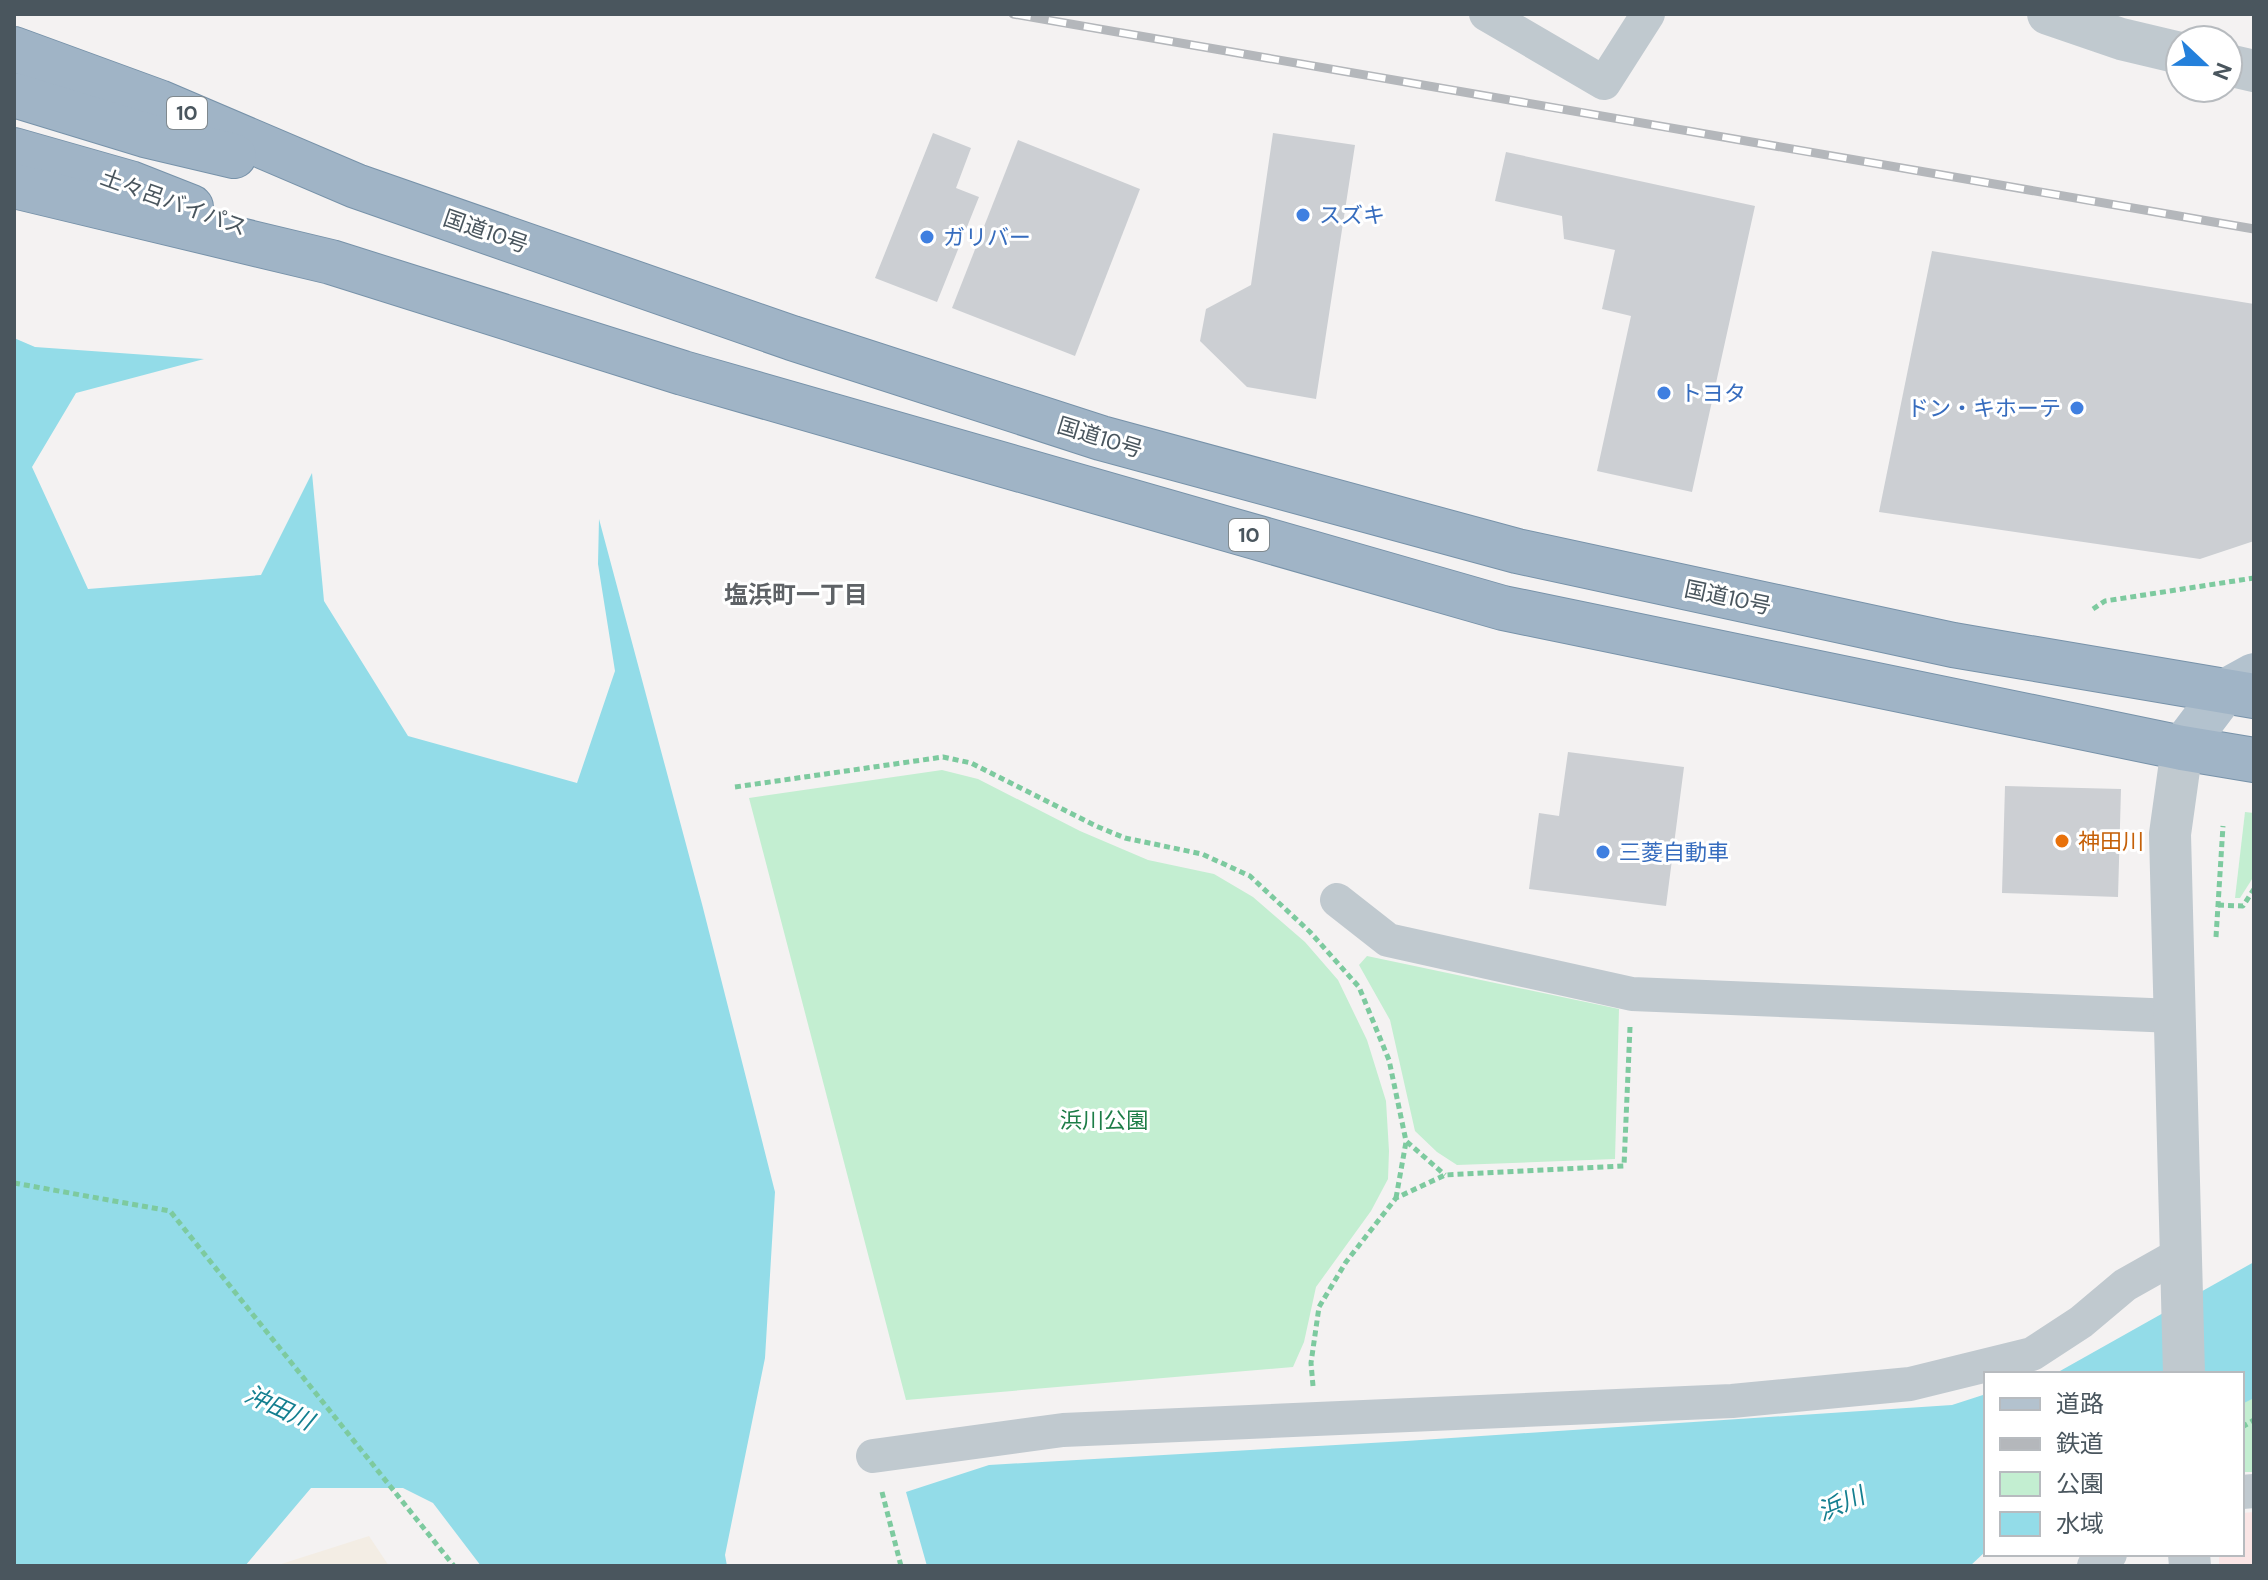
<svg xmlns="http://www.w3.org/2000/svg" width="2268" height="1580" viewBox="0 0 2268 1580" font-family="'DM Sans','Noto Sans JP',sans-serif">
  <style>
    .medical { fill: #fae5e5 }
    .green { fill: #c3eed1 }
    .sand { fill: #f3ede4 }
    .water { fill: #93dce8 }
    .building { fill: #cccfd3 }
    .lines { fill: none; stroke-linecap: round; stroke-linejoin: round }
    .trunk-casing { stroke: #7792a9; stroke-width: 46 }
    .path { stroke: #7dca9f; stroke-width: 5; stroke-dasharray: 6 4; stroke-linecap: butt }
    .minor { stroke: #c0c9cf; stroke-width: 34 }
    .tertiary { stroke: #c0c9cf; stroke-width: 42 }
    .primary { stroke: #b3c2ce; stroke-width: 44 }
    .trunk { stroke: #a0b4c6; stroke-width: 44 }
    .rail-casing { stroke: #b4b7bb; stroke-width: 9 }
    .rail { stroke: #fff; stroke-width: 6; stroke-dasharray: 18; stroke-linecap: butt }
    .shop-dot { fill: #3f7fe0; stroke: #fff; stroke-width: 3 }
    .food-dot { fill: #e8710a; stroke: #fff; stroke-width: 3 }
    .labels { text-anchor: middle; stroke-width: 6; stroke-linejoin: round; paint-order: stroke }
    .shield { fill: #fff; stroke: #80898e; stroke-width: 2 }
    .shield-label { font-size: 20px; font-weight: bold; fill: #4a565e }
    .street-label { font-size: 22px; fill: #4a565e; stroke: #fff }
    .shop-label { font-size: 22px; fill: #366cbe; stroke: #fff; text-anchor: start }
    .food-label { font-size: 22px; fill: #c56008; stroke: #fff; text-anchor: start }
    .park-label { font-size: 22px; fill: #1d7d47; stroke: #fff }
    .neighbourhood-label { font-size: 24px; font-weight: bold; fill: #5e6266; stroke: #fff }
    .water-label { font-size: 24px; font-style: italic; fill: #147f90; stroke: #fff }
  </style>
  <rect width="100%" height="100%" fill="#f4f2f2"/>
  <path class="medical" d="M2254,1512V1566H2219V1554H2242V1513Z"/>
  <g class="green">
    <path d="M942,770L978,779L1080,831L1148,860L1214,874L1253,897L1305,942L1338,980L1367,1040L1386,1101L1389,1151L1388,1179L1371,1211L1316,1287L1304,1342L1293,1367L906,1400L749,798Z"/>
    <path d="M2245,812L2254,813V876L2240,898H2235Z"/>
    <path d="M1367,956L1619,1009L1615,1159L1457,1165L1437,1152L1415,1131L1390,1020L1359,965Z"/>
    <path d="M2254,1395V1472H2242V1402Z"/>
  </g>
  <path class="sand" d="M369,1536L389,1566H275Z"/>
  <g class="water">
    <path d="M14,338L35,347L204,359L76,393L32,467L88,589L261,575L312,473L324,601L408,736L577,783L615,671L598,564L599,519L702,904L775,1192L765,1358L725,1555L727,1566H481L433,1503L403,1488H311L245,1566H14Z"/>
    <path d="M2254,1262V1398L2242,1404V1374H2049L2060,1371Z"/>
    <path d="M1986,1394V1551L1970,1566H927L906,1492L989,1465L1406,1441L1952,1405Z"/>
  </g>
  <g class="building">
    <path d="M933,133L971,148L956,188L979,197L937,302L875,278Z"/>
    <path d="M1273,133L1355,145L1316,399L1247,387L1200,341L1206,309L1251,285Z"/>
    <path d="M1018,140L1140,189L1075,356L952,308Z"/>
    <path d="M1506,152L1755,206L1692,492L1597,471L1631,316L1602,309L1615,250L1564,239L1562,216L1495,201Z"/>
    <path d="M1932,251L2254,304V541L2200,559L1879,512Z"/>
    <path d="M1568,752L1684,767L1666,906L1529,889L1539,813L1559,816Z"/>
    <path d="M2005,786L2121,789L2118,897L2002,893Z"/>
  </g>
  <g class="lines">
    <g class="trunk-casing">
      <g id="trunk">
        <path d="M14,49L159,102L356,186L792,338L1101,438L1517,551L1953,645L2254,696"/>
        <path d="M14,95L145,135L234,156"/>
        <path d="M14,150L130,183L191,207"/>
        <path d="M14,186L331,262L683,373L1503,608L2182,748L2254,760"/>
      </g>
    </g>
    <g class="path">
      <path d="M2093,609L2105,601L2254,578"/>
      <path d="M735,787L943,757L971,763L1096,826L1125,838L1202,854L1250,876L1310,932L1359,987L1389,1060L1406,1141L1445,1175"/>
      <path d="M2218,905L2243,906L2254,889"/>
      <path d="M2216,937L2223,826"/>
      <path d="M14,1183L170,1211L454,1566"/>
      <path d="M1396,1198L1406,1142"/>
      <path d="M1313,1386L1311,1363L1319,1307L1346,1262L1396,1198L1445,1175L1624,1166L1630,1027"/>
      <path d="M2242,1427L2254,1420"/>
      <path d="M882,1492L901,1566"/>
    </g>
    <g class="minor">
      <path d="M1486,14L1604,83L1648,14"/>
      <path d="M1337,900L1388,940L1632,994L2175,1016"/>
      <path d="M873,1456L1063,1430L1732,1401L1910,1384L2032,1354L2081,1322L2125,1285L2180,1254"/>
      <path d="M2242,1492L2254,1491"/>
      <path d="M2094,1566L2110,1554"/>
    </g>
    <g class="tertiary">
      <path d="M2048,14L2121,39L2180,53"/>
      <path d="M2228,65L2254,71"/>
      <path d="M2182,748L2170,834L2184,1374"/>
      <path d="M2189,1554L2190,1566"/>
    </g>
    <path class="primary" d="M2182,748L2225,691L2254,675"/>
    <use href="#trunk" class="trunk"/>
    <g class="rail-casing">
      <path id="rail" d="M1013,14L2254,229"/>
    </g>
    <use href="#rail" class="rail"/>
  </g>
  <g class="shop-dot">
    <circle cx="1303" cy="215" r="8"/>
    <circle cx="927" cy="237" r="8"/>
    <circle cx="1664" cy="393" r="8"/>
    <circle cx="2077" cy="408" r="8"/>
    <circle cx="1603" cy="852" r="8"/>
  </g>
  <circle class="food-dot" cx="2062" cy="841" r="8"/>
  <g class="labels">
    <g class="shield">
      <rect x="167" y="97" width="40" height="32" rx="6"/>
      <rect x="1229" y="519" width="40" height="32" rx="6"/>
    </g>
    <g class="shield-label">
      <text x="187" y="120">10</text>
      <text x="1249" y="542">10</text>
    </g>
    <g class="street-label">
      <text transform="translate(174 202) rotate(20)" y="8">土々呂バイパス</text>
      <text transform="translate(486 231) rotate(19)" y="8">国道10号</text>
      <text transform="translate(1100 437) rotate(17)" y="8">国道10号</text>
      <text transform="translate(1728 597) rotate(12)" y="8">国道10号</text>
    </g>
    <g class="shop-label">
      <text x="1319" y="223">スズキ</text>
      <text x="943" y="245">ガリバー</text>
      <text x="1680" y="401">トヨタ</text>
      <text x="2061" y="416" text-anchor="end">ドン・キホーテ</text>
      <text x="1619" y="860">三菱自動車</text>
    </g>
    <g class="food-label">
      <text x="2078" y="849">神田川</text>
    </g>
    <g class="park-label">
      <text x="1104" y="1128">浜川公園</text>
    </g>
    <g class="neighbourhood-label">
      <text x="796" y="603">塩浜町一丁目</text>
    </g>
    <g class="water-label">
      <text transform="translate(279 1408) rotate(25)" y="8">沖田川</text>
      <text transform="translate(1841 1504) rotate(-23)" y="8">浜川</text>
    </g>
  </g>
  <rect width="2268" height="1580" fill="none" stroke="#4a565e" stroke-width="32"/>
  <rect x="1984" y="1372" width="260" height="184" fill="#ffffff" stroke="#b7bbbf" stroke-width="2"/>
  <rect x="2000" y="1398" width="40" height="12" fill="#b3c2ce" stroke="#b7bbbf" stroke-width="2"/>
  <text x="2056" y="1412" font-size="24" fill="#4a565e">道路</text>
  <rect x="2000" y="1438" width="40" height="12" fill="#b4b7bb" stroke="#b7bbbf" stroke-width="2"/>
  <text x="2056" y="1452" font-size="24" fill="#4a565e">鉄道</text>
  <rect x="2000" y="1472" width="40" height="24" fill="#c3eed1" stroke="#b7bbbf" stroke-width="2"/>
  <text x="2056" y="1492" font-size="24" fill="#4a565e">公園</text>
  <rect x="2000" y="1512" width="40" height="24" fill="#93dce8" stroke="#b7bbbf" stroke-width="2"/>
  <text x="2056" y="1532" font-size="24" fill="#4a565e">水域</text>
  <g transform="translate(2204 64) rotate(112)"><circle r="38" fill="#ffffff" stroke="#b7bbbf" stroke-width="2"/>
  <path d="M0-6L14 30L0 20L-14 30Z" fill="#2480db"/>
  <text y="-12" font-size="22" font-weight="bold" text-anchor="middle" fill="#4a565e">N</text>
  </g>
</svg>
